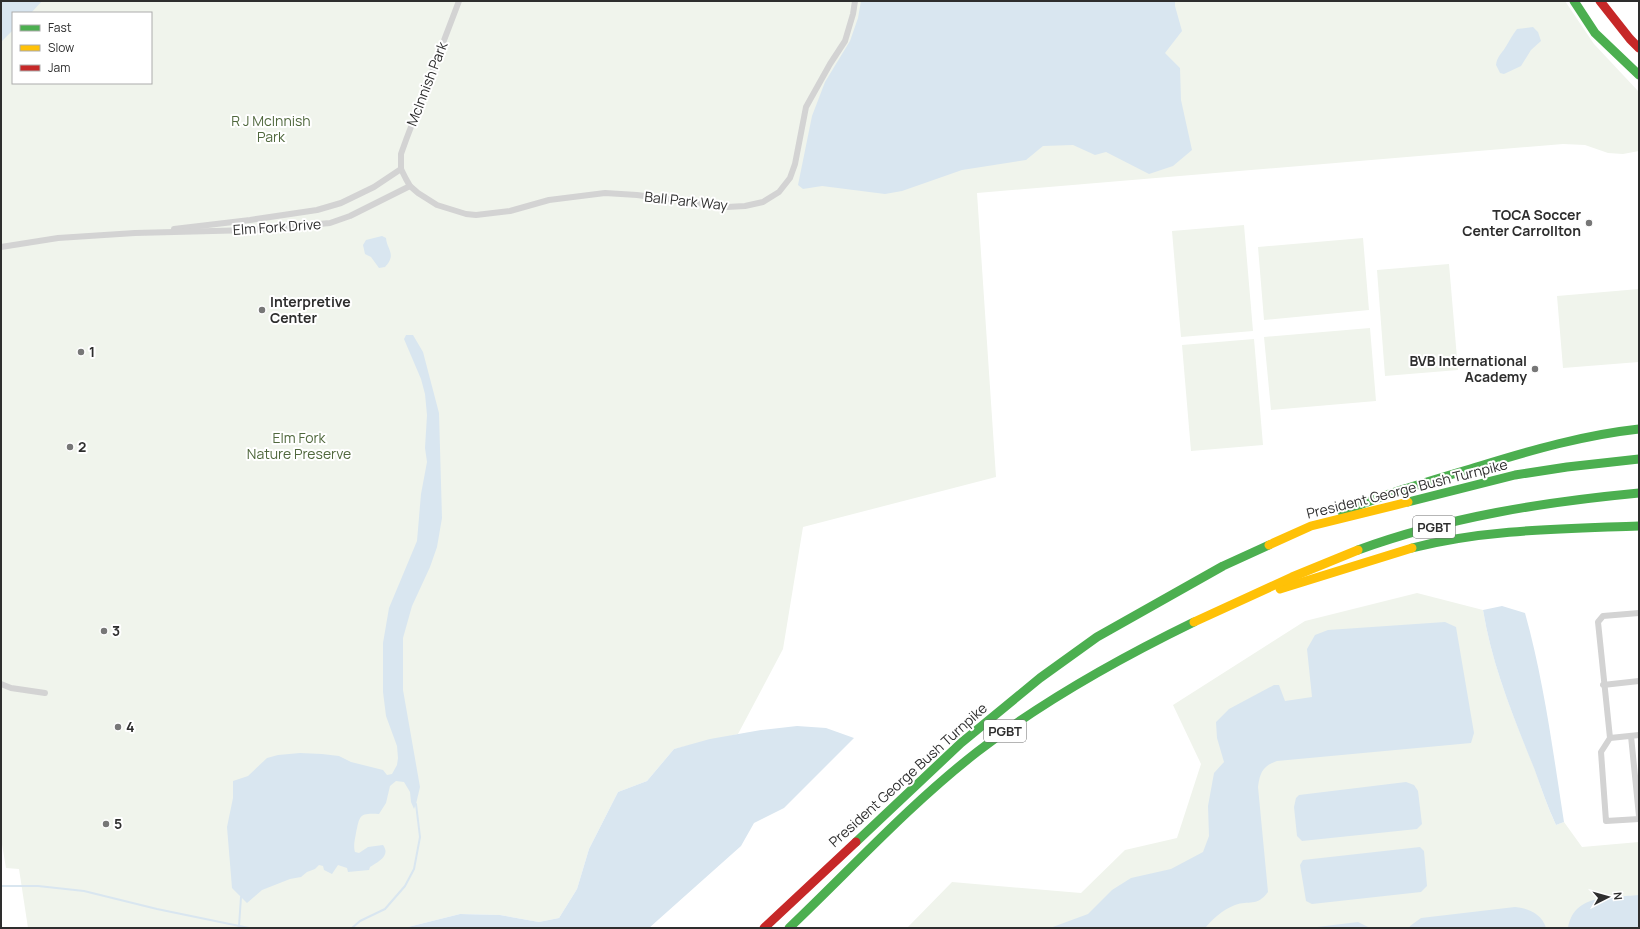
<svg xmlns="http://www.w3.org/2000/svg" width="1640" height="929" viewBox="0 0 1640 929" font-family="Manrope,sans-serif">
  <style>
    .green { fill: #f0f4ec; fill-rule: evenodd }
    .water { fill: #d9e6f0 }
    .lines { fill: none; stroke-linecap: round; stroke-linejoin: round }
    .stream { stroke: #d9e6f0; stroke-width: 2 }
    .street { stroke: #d3d3d3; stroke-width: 6 }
    .fast { stroke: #4caf50; stroke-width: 9 }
    .slow { stroke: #ffc107; stroke-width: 9 }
    .jam { stroke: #c62828; stroke-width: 9 }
    .poi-dot { fill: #777; stroke: #fff; stroke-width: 1.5 }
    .labels { text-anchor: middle; stroke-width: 4; stroke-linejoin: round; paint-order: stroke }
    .shield { fill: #fff; stroke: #6d6d6d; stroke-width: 1 }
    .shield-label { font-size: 13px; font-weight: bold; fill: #2e2e2e }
    .street-label { font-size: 14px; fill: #2e2e2e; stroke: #fff }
    .park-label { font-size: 14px; fill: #50683d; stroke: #fff }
    .poi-label { font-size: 14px; font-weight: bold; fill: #2e2e2e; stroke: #fff; text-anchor: start }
  </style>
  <rect width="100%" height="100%" fill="#fff"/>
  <g class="green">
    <path d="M1,1H1565L1594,44L1639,92V151L1623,154L1608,153L1585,145L1563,144L977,193L996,477L803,527L783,649L738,734L674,749L647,781L618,792L589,849L577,889L559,918L539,922L500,915L460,914L404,928H28L19,869L6,868L1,838ZM13,13H151V83H13Z"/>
    <path d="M1244,225L1253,331L1181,337L1172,231Z"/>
    <path d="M1363,238L1369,310L1264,320L1258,247Z"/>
    <path d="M1449,264L1458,370L1385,376L1377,270Z"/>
    <path d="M1639,289V362L1563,368L1557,296Z"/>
    <path d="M1370,328L1376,401L1271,410L1264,337Z"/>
    <path d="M1254,339L1263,445L1191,451L1182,345Z"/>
    <path d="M1417,593L1483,610C1492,665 1513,716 1534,767C1541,787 1547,806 1556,825L1564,822L1582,847L1639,842V928H907L952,882L1081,893L1125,850L1177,838L1201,764L1173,705L1305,621Z"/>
  </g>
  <g class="water">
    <path d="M1,1H42L31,13H13V30L1,42Z"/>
    <path d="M861,1H1175V6L1182,31L1165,53L1180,68L1181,100L1192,150L1173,166L1149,174L1106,152L1095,155L1073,145L1043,146L1026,160L962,170L902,191L885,194L822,186L803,189L798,185L812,116L825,82L850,41L858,18Z"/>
    <path d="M1533,27L1538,32L1541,41L1531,50L1521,66L1504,74L1500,73L1496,65C1497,57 1501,54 1505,48C1509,42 1512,35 1517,29Z"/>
    <path d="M382,236L386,238C387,250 397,254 385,267L379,268L371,257L365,254L363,245L366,240Z"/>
    <path d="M406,335H413L423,352L439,413L442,518L437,547L430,567L412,606L403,638V690L420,787L416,804L414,809L411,802L410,792L404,782L396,781L390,786L386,803L379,814C359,813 360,815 356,833C355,839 353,846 355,852L359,853L368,847L383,845C391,856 378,862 370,867L369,870L348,872L347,868L338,865L332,874L324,870L323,866L319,865L315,869L307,872L301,877L290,879L262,890L247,903L232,888L227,827L233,798V781L248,776L267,758L278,755L300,753L322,754L339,756L351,762L383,770L387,775L392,774L397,765L398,758L397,746L386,716L383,692V643L389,608L417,541L421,494L427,462L425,448L427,415L425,394L421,379L404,339Z"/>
    <path d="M1502,606L1525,613C1544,681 1553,752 1564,822L1556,825C1547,806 1541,787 1534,768C1513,716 1492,665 1483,610Z"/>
    <path d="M1445,622L1456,627L1474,733L1471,743L1277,761C1263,766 1260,772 1258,787L1268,892C1257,907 1249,900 1235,905C1221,911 1215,917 1205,928H1050L1088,914L1112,890L1131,878L1171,869L1203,852L1209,836L1208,806L1214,773L1224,762L1217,738L1216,722L1229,709L1274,685H1279L1285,701L1312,697L1307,649L1315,635L1328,630Z"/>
    <path d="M797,726L826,728L854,738L784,808L754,823L741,846L649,928H404L460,914L500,915L539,922L559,918L577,889L589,849L618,792L647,781L674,749L710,739L761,730Z"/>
    <path d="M1406,782L1414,785L1418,791L1422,824L1417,829L1302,841L1297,836L1294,807L1296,798L1299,795Z"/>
    <path d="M1420,847L1424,851L1427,886L1421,892L1312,904L1306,901L1300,865L1303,860Z"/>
    <path d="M1639,895V928H1568C1574,893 1611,898 1639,895Z"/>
    <path d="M1515,907C1528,908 1542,914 1546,928H1409L1410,926L1421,918Z"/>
    <path d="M1358,922L1370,928H1309Z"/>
  </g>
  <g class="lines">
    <g class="stream">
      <path d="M1,886H38L84,891L157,909L249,928"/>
      <path d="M239,926L241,897"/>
      <path d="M352,928L360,921L385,909L405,886L414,869L420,837L416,804"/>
    </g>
    <g class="street">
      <path d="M459,1L406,140L401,154V169L406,179L410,186L418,193L437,205L466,214L476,215L510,211L549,200L605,193L637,195L727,207L745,206L763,202L779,192L790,178L795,164L806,107L830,64L845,41L853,14L855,1"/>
      <path d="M174,229L250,220L317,210L341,203L374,187L401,169"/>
      <path d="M1,247L58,238L135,233L252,230L330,223L350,216L410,186"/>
      <path d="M1639,613L1603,616L1598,622L1610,738L1601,752L1606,821L1639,819"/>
      <path d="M1,684L11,688L45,693"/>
      <path d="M1603,685L1639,681"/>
      <path d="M1631,736L1639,816"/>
      <path d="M1610,738L1639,735"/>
    </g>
    <g class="fast">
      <path d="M1574,1L1595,33L1639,75"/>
      <path d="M1408,502L1515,475L1567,467L1639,459"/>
      <path d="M1342,512C1387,493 1433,480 1480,466C1532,450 1584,435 1639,429"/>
      <path d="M1412,548C1486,529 1563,529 1639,526"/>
      <path d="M1358,550C1448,517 1544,502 1639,493"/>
      <path d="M856,842L961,743L1040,678L1097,637L1223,566L1269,545"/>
      <path d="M789,928C851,869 909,805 977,752C1044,700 1118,659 1194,622"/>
    </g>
    <g class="slow">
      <path d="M1269,545L1311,526L1408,502"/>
      <path d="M1280,589L1412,548"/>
      <path d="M1194,622L1292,577L1358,550"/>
    </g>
    <g class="jam">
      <path d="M1600,1L1630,39L1639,48"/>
      <path d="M764,928L856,842"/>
    </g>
  </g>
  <g class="poi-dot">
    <circle cx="1589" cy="223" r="4"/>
    <circle cx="262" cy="310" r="4"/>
    <circle cx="81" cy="352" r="4"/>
    <circle cx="1535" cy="369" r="4"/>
    <circle cx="70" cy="447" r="4"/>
    <circle cx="104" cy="631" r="4"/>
    <circle cx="118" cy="727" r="4"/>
    <circle cx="106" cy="824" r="4"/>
  </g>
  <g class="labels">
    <g class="shield">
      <rect x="1413" y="516" width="42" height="22" rx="3"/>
      <rect x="984" y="720" width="42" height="22" rx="3"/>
    </g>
    <g class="shield-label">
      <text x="1434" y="532">PGBT</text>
      <text x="1005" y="736">PGBT</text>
    </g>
    <g class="street-label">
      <text transform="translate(427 84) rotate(-69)" y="5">McInnish Park</text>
      <text transform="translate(686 201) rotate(6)" y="5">Ball Park Way</text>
      <text transform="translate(277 227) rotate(-4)" y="5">Elm Fork Drive</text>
      <text transform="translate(1407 489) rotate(-14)" y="5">President George Bush Turnpike</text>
      <text transform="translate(908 775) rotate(-42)" y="5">President George Bush Turnpike</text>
    </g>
    <g class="park-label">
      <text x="271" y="126">R J McInnish<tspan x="271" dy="16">Park</tspan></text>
      <text x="299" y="443">Elm Fork<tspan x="299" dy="16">Nature Preserve</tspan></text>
    </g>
    <g class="poi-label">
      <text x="1581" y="220" text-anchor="end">TOCA Soccer<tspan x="1581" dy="16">Center Carrollton</tspan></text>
      <text x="270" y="307">Interpretive<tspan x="270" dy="16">Center</tspan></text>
      <text x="89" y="357">1</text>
      <text x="1527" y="366" text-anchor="end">BVB International<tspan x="1527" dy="16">Academy</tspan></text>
      <text x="78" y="452">2</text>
      <text x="112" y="636">3</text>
      <text x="126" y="732">4</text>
      <text x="114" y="829">5</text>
    </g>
  </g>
  <rect width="1640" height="929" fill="none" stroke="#2e2e2e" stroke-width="4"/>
  <rect x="12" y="12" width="140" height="72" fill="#ffffff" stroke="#ababab"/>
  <rect x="20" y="25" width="20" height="6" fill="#4caf50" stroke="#ababab"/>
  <text x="48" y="32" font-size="12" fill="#2e2e2e">Fast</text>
  <rect x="20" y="45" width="20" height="6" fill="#ffc107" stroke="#ababab"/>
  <text x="48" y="52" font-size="12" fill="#2e2e2e">Slow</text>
  <rect x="20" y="65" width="20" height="6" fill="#c62828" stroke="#ababab"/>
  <text x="48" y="72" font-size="12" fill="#2e2e2e">Jam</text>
  <g transform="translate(1608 897) rotate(84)" stroke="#ffffff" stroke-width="3" paint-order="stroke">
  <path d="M0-3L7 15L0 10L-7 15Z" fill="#2e2e2e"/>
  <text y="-6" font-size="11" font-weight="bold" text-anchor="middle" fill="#2e2e2e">N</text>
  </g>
</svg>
